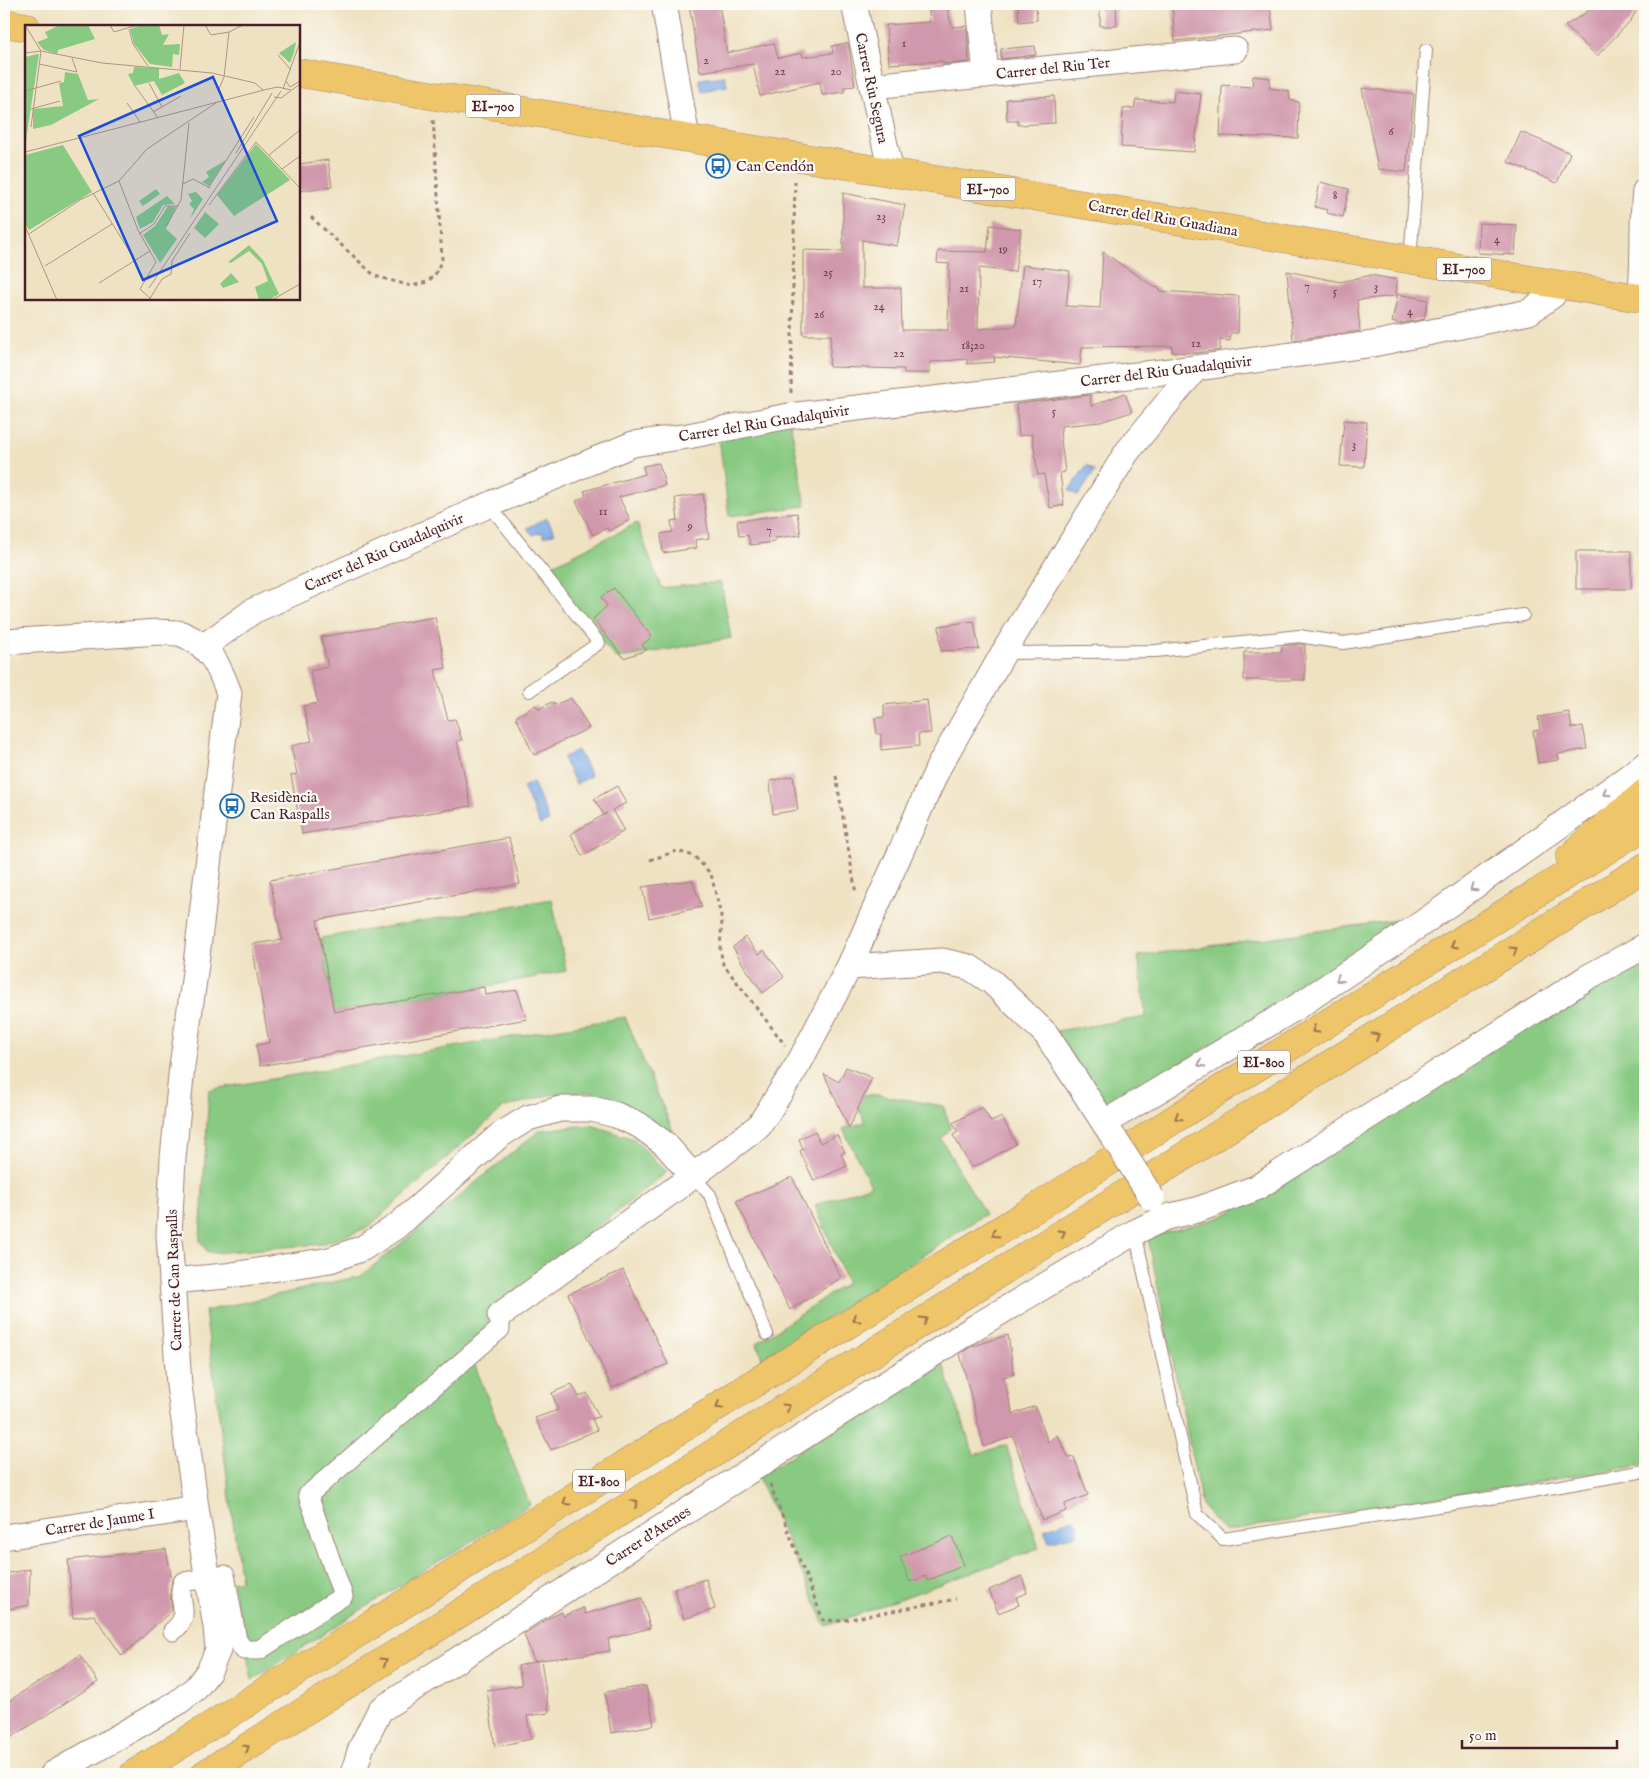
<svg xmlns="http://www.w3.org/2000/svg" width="1649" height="1778" viewBox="0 0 1649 1778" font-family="'IM FELL English',serif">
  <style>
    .green { fill: #89ca82; stroke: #6a7456 }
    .water { fill: #7babe5; stroke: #626588 }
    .building { fill: #d098ac }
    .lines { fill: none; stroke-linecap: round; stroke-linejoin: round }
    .service-casing { stroke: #9c8076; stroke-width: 14 }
    .pedestrian-casing { stroke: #9c8076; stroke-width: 21 }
    .minor-casing { stroke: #9c8076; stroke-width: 27 }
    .primary-casing { stroke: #9c8076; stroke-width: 29 }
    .trunk-casing { stroke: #9c8076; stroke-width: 29 }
    .path { stroke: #9c8076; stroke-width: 3; stroke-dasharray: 4 4; stroke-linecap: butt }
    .service { stroke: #fff; stroke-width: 12 }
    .pedestrian { stroke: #fff; stroke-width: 19 }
    .minor { stroke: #fff; stroke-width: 25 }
    .primary { stroke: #eec569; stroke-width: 28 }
    .trunk { stroke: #eec569; stroke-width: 28 }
    .minor-bridge-casing { stroke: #9c8076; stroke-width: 27; stroke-linecap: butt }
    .minor-bridge { stroke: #fff; stroke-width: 25 }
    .oneway { stroke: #ae9aa0 }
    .oneway2 { stroke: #9c724a }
    .labels { text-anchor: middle; stroke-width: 4.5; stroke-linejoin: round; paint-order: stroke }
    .number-label { font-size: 12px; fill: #6c3d4b }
    .shield { fill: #fdfcf7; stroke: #806168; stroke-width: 1 }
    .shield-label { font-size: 14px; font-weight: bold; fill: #4a1f2b }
    .street-label { font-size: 15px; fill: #4a1f2b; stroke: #fdfcf7 }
    .poi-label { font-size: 15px; fill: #4a1f2b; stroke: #fdfcf7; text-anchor: start }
    .inset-road { fill: none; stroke: #ad9486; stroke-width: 1 }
    .view { fill: #1d4ed8; fill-opacity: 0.15; stroke: #1d4ed8; stroke-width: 2.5 }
    .inset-edge { fill: none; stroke: #4a1f2b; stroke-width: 2.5 }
  </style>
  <rect width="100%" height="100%" fill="#fdfcf7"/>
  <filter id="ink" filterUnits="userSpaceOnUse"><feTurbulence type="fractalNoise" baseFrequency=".02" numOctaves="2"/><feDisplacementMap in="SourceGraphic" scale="10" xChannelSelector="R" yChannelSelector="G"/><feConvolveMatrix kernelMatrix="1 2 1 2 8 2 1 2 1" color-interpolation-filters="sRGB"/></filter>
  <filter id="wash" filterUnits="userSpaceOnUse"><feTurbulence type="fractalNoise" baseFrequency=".0096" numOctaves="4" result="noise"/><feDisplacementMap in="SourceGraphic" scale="20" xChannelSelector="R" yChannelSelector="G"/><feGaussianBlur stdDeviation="1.12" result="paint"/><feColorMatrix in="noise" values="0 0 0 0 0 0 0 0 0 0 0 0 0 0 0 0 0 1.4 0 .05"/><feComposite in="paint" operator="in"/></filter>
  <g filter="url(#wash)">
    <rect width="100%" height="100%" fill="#efe2c2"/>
    <g class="green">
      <path d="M789,416L806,506L729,516L718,430Z"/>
      <path d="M637,523L661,588L721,582L731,638L617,659L541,571Z"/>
      <path d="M552,899L566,971L484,987L334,1012L321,938Z"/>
      <path d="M1404,919V925L1107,1109L1056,1031L1146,1017L1138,956Z"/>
      <path d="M1645,961V1465L1224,1531L1202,1506L1148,1238L1221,1217L1590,989Z"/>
      <path d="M625,1017L677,1140L627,1105L590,1092L548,1095L503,1108L367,1228L322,1244L214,1253L207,1251L200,1241L209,1090Z"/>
      <path d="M852,1094L879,1095L943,1106L951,1128L941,1139L985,1214L855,1301L762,1359L757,1343L847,1283L815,1205L871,1185L843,1129L865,1122Z"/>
      <path d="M591,1125L634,1139L667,1172L485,1317L498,1334L470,1353L530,1505L351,1616L252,1680L232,1581H241L205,1311L361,1276L540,1130Z"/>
      <path d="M941,1359L974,1455L1006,1445L1039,1548L826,1626L758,1477Z"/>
    </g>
    <g class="water">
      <path d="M725,76L727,86L702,91L699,79Z"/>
      <path d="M1087,465L1095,471L1078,496L1069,490Z"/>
      <path d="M547,518L555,533L544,537L542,532L533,535L527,528Z"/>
      <path d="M578,750L591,776L576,784L563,758Z"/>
      <path d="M533,782L549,821L540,825L523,787Z"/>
      <path d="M1072,1519L1079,1524L1077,1534L1049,1542L1044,1529Z"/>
    </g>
    <g id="blocks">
      <g class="building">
        <path d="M689,4H719L727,53L774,43L778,58L802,53L803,57L833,53L832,46L848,43L855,86L844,87V92L822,95L820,82L760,96L753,64L700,72Z"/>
        <path d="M928,4H946L952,27L967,26L969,62L943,64V61L889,64L886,25L930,22Z"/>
        <path d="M1018,4H1036L1037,20L1019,22Z"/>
        <path d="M1100,4H1116L1117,26H1100Z"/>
        <path d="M1172,4H1270L1273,30L1175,41Z"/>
        <path d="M1599,4H1640L1631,20L1597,56L1565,26Z"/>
        <path d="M1035,46L1036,55L1001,59V49Z"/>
        <path d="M1253,76L1270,78L1269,88L1289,91L1290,100L1299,102L1298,138L1220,136L1222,85L1252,87Z"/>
        <path d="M1362,88L1414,94L1406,172L1378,169Z"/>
        <path d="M1174,91L1201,94L1194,152L1121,147L1123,109L1134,108L1136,100L1173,102Z"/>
        <path d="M1054,96L1055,123L1018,125V121H1007L1006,99Z"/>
        <path d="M1521,132L1570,153L1557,183L1508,162Z"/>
        <path d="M328,160L332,186L299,191V164Z"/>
        <path d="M1320,182L1349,189L1343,217L1327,213L1328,210L1315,207Z"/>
        <path d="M843,193L905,205L897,246L862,240V288H901L902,330H948L949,264L937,263L938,251L987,252L990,225L1021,229L1015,272L979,268L978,329L1016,326L1023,265L1070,271L1066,306L1100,308L1103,252L1154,287L1160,288V291L1239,296L1238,333H1230V341L1220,340V350L1196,353L1172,352V346L1082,347L1080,365L994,357L995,362L967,364V359L930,362V373H904V369L829,367L831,335H803V250L843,251Z"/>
        <path d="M1479,223L1517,225L1515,255L1478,253Z"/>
        <path d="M1287,271L1340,282L1371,275L1397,280L1396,296L1357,300L1360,331L1293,340Z"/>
        <path d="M1398,294L1428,300L1424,319L1399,324L1392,322Z"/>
        <path d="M1125,393L1132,412L1100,422L1061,426V432H1060L1065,472L1060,473L1064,505L1050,508L1044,474L1038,475L1032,434L1019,436L1016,404L1090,395L1091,406Z"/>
        <path d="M1344,420L1367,422L1364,467L1340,466Z"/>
        <path d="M659,463L665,485L619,497L630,520L609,531L607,528L593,535L576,501L586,496L584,491L645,474L643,466Z"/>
        <path d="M703,494L709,538L695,540L697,548L663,553L661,534L673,532L671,521L678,520L675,498Z"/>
        <path d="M797,513L801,535L775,538V542L750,545L748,535L739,536L737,521Z"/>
        <rect x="1576" y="551" width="55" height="38"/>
        <path d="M614,588L652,637L642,645L647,650L624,658L593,619L607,606L601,597Z"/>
        <path d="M435,617L446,668L435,670L448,720L455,719L462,740L457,741L471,806L302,834L291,775L297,774L291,746L312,741L303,706L318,703L310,671L328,667L321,637Z"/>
        <path d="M974,621L979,649L941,651L939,626Z"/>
        <path d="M1299,644L1305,645V680H1244V652H1282V646Z"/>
        <path d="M571,698L589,728L534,755L516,717L536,705L539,709L552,702L554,705Z"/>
        <path d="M927,700L931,733L918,734L919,746L881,750V734H877L875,718L884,717V705Z"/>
        <path d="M1569,712L1572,728L1583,726L1587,749L1558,754L1559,760L1538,763L1533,731L1540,730L1538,717Z"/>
        <path d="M793,776L798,810L773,814L770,781Z"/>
        <path d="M617,786L626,803L612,810L624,831L582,856L571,834L607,813L604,815L594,799Z"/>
        <path d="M509,838L520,884L317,920L334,1012L484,987L485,995L517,990L527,1019L260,1066L256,1045L269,1043L252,944L282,940L270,880Z"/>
        <path d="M692,880L702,907L649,918L642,887Z"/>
        <path d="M745,937L759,954L764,950L784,977L763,993L744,966L733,947Z"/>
        <path d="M846,1067L872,1078L849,1128L824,1074L839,1082Z"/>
        <path d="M982,1107L991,1122L1002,1117L1016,1144L986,1161L971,1167L953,1135L958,1132L953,1123Z"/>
        <path d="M815,1131L820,1143L837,1135L845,1152L841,1154L847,1166L814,1181L800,1151L803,1149L799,1139Z"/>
        <path d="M792,1177L841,1278L790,1310L736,1201Z"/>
        <path d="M623,1270L668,1364L612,1388L568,1294Z"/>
        <path d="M1008,1335L1014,1374L1003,1377L1013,1414L1035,1406L1048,1442L1057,1435L1069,1458L1074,1457L1088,1495L1065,1504L1066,1511L1042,1520L1013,1436L984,1447L960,1354L972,1346Z"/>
        <path d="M572,1384L579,1397L587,1393L599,1417L592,1419L597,1430L551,1450L535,1418L558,1410L552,1393Z"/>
        <path d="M952,1536L964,1565L927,1581L926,1576L910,1582L900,1557Z"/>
        <path d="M166,1549L172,1580L170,1595L172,1610L122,1656L94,1615L73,1618L68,1560Z"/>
        <path d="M30,1569L29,1605L4,1610V1574Z"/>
        <path d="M1022,1576L1027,1593L1016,1597L1019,1605L998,1613L989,1590Z"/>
        <path d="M706,1579L715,1609L684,1619L674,1589Z"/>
        <path d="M642,1598L650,1628L608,1639L610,1651L534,1661L524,1634L551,1617L562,1612L563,1616L584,1608L585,1614Z"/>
        <path d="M80,1655L98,1682L4,1742V1704Z"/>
        <path d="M541,1660L549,1713L527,1716L531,1739L495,1747L487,1690L522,1685L518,1666Z"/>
        <path d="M646,1686L654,1725L611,1733L605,1692Z"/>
      </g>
    </g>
  </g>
  <g filter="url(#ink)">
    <use href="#blocks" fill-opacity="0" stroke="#9c8076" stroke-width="1"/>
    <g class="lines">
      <g class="service-casing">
        <g id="service">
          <path d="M1410,260L1426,50"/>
          <path d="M489,505L599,643L529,691"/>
          <path d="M1004,653L1156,651L1299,636L1343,643L1523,615"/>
          <path d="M693,1176L710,1195L767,1334"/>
          <path d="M1135,1232L1197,1514L1223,1539L1510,1495L1645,1471"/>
        </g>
      </g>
      <g class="pedestrian-casing">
        <path id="pedestrian" d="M173,1631C194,1614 175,1600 183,1582L225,1575L237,1640L244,1650H259L343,1596L308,1495L500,1329V1315"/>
      </g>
      <g class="minor-casing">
        <g id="minor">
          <path d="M664,4L687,138"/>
          <path d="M854,4L891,172"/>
          <path d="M979,4L986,75"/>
          <path d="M872,86L1235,50"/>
          <path d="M1640,298C1645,263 1641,226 1645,191"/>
          <path d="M4,642L159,632C166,633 175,632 182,634C211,646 219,666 229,693L194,980L182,1066L173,1158L169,1235L179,1385L196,1508L216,1627L218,1650L209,1671L196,1688L177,1703L53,1774"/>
          <path d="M203,647L253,611L493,503L633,444L688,436L789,416L1196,368L1373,344L1529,312L1553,295L1555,285"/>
          <path d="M849,967L942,961L969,967L992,982L1046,1034L1112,1135"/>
          <path d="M1104,1123L1295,1008L1421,924L1645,765"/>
          <path d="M172,1281L225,1276L330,1260L363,1248L397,1226L500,1135L528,1118L560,1109H592L616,1115L639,1125L665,1144L693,1176"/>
          <path d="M500,1315L693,1176L759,1126L799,1063L849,967L939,766L1008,645L1127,452L1196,368"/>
          <path d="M4,1537L196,1508"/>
          <path d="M353,1774L361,1748L380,1710L724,1487L977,1326L1135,1232L1167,1217L1197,1210L1256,1188L1588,977L1645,946"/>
        </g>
      </g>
      <g class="primary-casing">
        <g id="primary">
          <path d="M4,23L26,27"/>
          <path d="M299,73L1645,299"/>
        </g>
      </g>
      <g class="trunk-casing">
        <g id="trunk">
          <path d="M1570,857L1645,793"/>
          <path d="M134,1774L829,1336L1036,1208L1223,1088L1645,826"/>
          <path d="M205,1774L1305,1080L1645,867"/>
        </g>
      </g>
      <g class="path">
        <path d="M311,217L375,276L411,286L427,282L435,275L442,259L433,118"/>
        <path d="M791,393L795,179"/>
        <path d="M836,776L856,894"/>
        <path d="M650,860L677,851L694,856L711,874L722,920L720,948L723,964L785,1045"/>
        <path d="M770,1484L823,1620L840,1621L956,1599"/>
      </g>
      <use href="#service" class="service"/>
      <use href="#pedestrian" class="pedestrian"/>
      <use href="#minor" class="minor"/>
      <use href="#primary" class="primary"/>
      <use href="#trunk" class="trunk"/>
      <g class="minor-bridge-casing">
        <path id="minor-bridge" d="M1112,1135L1152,1198"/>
      </g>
      <use href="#minor-bridge" class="minor-bridge"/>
    </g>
    <defs><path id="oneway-chevron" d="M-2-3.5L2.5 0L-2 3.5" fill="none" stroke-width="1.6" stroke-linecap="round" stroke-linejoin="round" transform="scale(1.25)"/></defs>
    <g class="oneway">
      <use href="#oneway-chevron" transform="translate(1606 793) rotate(145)"/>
      <use href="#oneway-chevron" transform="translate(1473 888) rotate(145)"/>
      <use href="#oneway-chevron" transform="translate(1339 979) rotate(147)"/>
      <use href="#oneway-chevron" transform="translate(1201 1064) rotate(149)"/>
    </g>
    <g class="oneway2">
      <use href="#oneway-chevron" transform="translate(1454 945) rotate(148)"/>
      <use href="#oneway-chevron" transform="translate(1514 950) rotate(-32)"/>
      <use href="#oneway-chevron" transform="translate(1315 1030) rotate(148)"/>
      <use href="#oneway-chevron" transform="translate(1376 1036) rotate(-32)"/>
      <use href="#oneway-chevron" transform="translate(1178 1117) rotate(147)"/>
      <use href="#oneway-chevron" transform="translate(1062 1233) rotate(-32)"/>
      <use href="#oneway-chevron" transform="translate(995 1234) rotate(148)"/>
      <use href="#oneway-chevron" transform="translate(856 1319) rotate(148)"/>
      <use href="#oneway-chevron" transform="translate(924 1320) rotate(-32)"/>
      <use href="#oneway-chevron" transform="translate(719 1406) rotate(148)"/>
      <use href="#oneway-chevron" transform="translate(787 1407) rotate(-32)"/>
      <use href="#oneway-chevron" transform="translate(566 1502) rotate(148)"/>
      <use href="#oneway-chevron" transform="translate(635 1503) rotate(-32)"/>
      <use href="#oneway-chevron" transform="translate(384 1661) rotate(-32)"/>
      <use href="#oneway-chevron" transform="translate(246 1748) rotate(-32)"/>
    </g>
  </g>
  <defs>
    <g id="bus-ring" transform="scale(1.25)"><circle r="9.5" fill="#fdfcf7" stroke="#1f6fb2" stroke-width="1.5"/><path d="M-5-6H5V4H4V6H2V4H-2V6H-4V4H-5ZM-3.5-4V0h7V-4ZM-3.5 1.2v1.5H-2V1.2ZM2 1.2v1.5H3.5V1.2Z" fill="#1f6fb2"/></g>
  </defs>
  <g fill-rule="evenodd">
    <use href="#bus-ring" x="718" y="166"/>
    <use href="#bus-ring" x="232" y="806"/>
  </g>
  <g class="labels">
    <g class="number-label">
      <text x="904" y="47">1</text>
      <text x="706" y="64">2</text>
      <text x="780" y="75">22</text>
      <text x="836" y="75">20</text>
      <text x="1391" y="135">6</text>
      <text x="1335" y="199">8</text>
      <text x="881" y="220">23</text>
      <text x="1497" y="243">4</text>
      <text x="1003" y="253">19</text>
      <text x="828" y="276">25</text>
      <text x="1037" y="285">17</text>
      <text x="1307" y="290">7</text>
      <text x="1376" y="290">3</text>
      <text x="964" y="292">21</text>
      <text x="1335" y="295">5</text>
      <text x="879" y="310">24</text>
      <text x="1410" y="315">4</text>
      <text x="819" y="318">26</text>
      <text x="1196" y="347">12</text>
      <text x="973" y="349">18;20</text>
      <text x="899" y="357">22</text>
      <text x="1054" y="415">5</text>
      <text x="1354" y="448">3</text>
      <text x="603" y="515">11</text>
      <text x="690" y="530">9</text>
      <text x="769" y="534">7</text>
    </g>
    <g class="shield">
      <rect x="465.5" y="94.5" width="55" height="23" rx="4"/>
      <rect x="960.5" y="177.5" width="55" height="23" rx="4"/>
      <rect x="1436.5" y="257.5" width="55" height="23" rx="4"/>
      <rect x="1238" y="1050.5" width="52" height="23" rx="4"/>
      <rect x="573" y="1469.5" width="52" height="23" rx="4"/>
    </g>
    <g class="shield-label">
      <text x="493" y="111">EI-700</text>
      <text x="988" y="194">EI-700</text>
      <text x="1464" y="274">EI-700</text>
      <text x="1264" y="1067">EI-800</text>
      <text x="599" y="1486">EI-800</text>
    </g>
    <g class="street-label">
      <text transform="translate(1053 68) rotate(-6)" y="5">Carrer del Riu Ter</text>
      <text transform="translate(872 88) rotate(78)" y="5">Carrer Riu Segura</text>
      <text transform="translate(1163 218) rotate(10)" y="5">Carrer del Riu Guadiana</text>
      <text transform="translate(1166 371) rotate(-7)" y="5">Carrer del Riu Guadalquivir</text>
      <text transform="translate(764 423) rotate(-9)" y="5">Carrer del Riu Guadalquivir</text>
      <text transform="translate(384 552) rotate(-24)" y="5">Carrer del Riu Guadalquivir</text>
      <text transform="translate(174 1280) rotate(-92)" y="5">Carrer de Can Raspalls</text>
      <text transform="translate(100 1522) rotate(-9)" y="5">Carrer de Jaume I</text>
      <text transform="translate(648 1536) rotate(-33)" y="5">Carrer d'Atenes</text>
    </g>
    <g class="poi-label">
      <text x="736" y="171">Can Cendón</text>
      <text x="250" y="802">Residència<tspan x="250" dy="17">Can Raspalls</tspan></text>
    </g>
  </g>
  <g transform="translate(25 25)">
    <rect width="275" height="275" fill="#efe2c2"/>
    <path d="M35,0H63L70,14L33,25L32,29L19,25L12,17L23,13L20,7ZM116,0H134L137,10L144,9L138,20L155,19L154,30L148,29L147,42L125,39L109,19L105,4ZM271,17L269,27L265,38L254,28ZM12,29H14L0,122V32ZM109,42L134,43V54L154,48L160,58L137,70L129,56L109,61L103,49L108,48ZM40,47L53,49L63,75L74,74L26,100L8,104V84L38,81L34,58L39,57ZM231,119L265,155L209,191L192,170ZM38,120L67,167L4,205L0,199V130ZM201,135L184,161L177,157L184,152L181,147ZM131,164L135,169L118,181L114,176ZM171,167L178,174L165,194L169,184L164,179L167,176L163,169ZM142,171L150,179L138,180L128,197L115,204L111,192ZM143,181L151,182L141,204L152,214L135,238L118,210L130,201ZM180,187L194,199L180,213L169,203ZM224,220L238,235L254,269L244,275H234L230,262L243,256L237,239L224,226L206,238L203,237ZM206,248L214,257L198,263L195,259Z" fill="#89ca82"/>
    <path class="inset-road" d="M0,0L16,26L6,102M85,0L89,7L113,0M180,0L186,10L204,7L218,0M104,4L108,19L123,41M0,28L16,26L77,38L187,48L230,58L238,65M253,30L266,45M14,39L52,47L47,33M155,44L159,0M261,56L265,62L275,56M124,58L137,82M110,61L133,93M258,64L275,17M0,66L36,56M249,72L256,73L275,59M198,76L194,64L199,52L204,7M102,78L115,97M6,84L35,76M128,87L156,71M0,127L243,64L253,62L266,65M211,128L247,68M244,130L275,105M257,144L275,131M94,156L113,205L131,237L115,264L126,274M158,159L168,154L185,163M184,162L229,92M68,168L110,235M184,180L231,117L275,163M142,200L156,175L164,98M0,201L32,275M4,209L55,175L94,156L122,124L191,78M114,209L129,199L140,181H153M20,241L87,199M74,258L125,226M124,263L256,66M124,275L137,254L146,249L147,236L165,208M247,275L275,259"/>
    <path class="view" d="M188,52L252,196L118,255L54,111Z"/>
    <rect width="275" height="275" class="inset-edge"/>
  </g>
  <rect width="1649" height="1778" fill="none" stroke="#fdfcf7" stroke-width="20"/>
  <path d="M1462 1740v8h155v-8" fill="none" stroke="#4a1f2b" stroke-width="2.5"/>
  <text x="1469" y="1740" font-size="15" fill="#4a1f2b" stroke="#fdfcf7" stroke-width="4" paint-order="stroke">50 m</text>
</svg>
